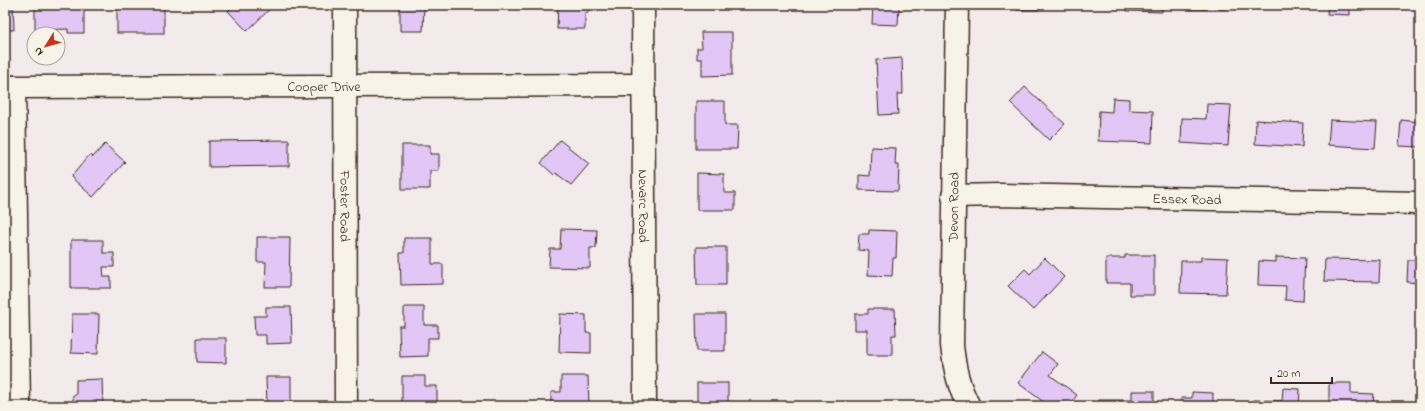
<svg xmlns="http://www.w3.org/2000/svg" width="1425" height="411" viewBox="0 0 1425 411" font-family="'Indie Flower',sans-serif">
  <style>
    .building { fill: #e2c7f6; stroke: #3b2a1e }
    .lines { fill: none; stroke-linecap: round; stroke-linejoin: round }
    .minor-casing { stroke: #3b2a1e; stroke-width: 25 }
    .minor { stroke: #f7f3e8; stroke-width: 22 }
    .labels { text-anchor: middle; stroke-width: 3; stroke-linejoin: round; paint-order: stroke }
    .street-label { font-size: 14px; fill: #3b2a1e; stroke: #f7f3e8 }
  </style>
  <rect width="100%" height="100%" fill="#f3eaeb"/>
  <filter id="ink" filterUnits="userSpaceOnUse"><feTurbulence type="fractalNoise" baseFrequency=".025" numOctaves="2"/><feDisplacementMap in="SourceGraphic" scale="8" xChannelSelector="R" yChannelSelector="G"/><feConvolveMatrix kernelMatrix="1 2 1 2 8 2 1 2 1" color-interpolation-filters="sRGB"/></filter>
  <g filter="url(#ink)">
    <g class="building">
      <path d="M5,5H13L14,30H5Z"/>
      <path d="M35,5H84V33H68V29L35,30Z"/>
      <rect x="117" y="5" width="47" height="28"/>
      <path d="M234,5H274L247,31L228,11Z"/>
      <path d="M400,5H424L423,31H400Z"/>
      <path d="M558,5H588V13H585V29H557Z"/>
      <rect x="702" y="5" width="40" height="1"/>
      <path d="M873,5H899L898,25L872,24Z"/>
      <rect x="1017" y="5" width="21" height="5"/>
      <path d="M1127,5H1162V12L1127,11Z"/>
      <rect x="1182" y="5" width="43" height="4"/>
      <path d="M1328,5H1379V6L1350,5V15L1327,14Z"/>
      <path d="M701,32H732V75L702,76V59H697V48H702Z"/>
      <path d="M902,58L903,94H897L898,114L879,115L876,60Z"/>
      <path d="M1025,87L1065,124L1049,140L1010,103Z"/>
      <path d="M1113,98L1129,99V110L1153,111L1152,143L1098,141L1099,111L1112,112Z"/>
      <path d="M696,101H725V125H738L737,149H696Z"/>
      <path d="M1207,104L1231,105L1228,146L1181,143L1182,118L1206,119Z"/>
      <path d="M1256,120L1303,123L1302,147L1255,144Z"/>
      <path d="M1330,120L1377,122L1375,148L1328,145Z"/>
      <path d="M1401,120L1420,122V147L1399,146Z"/>
      <path d="M289,140V166L209,167V141Z"/>
      <path d="M560,140L589,164L571,185L556,173L554,175L541,163Z"/>
      <path d="M105,144L125,162L93,197L71,177L90,154L93,157Z"/>
      <path d="M402,145H430V154H439V171H430V189H402Z"/>
      <path d="M871,147L896,148L895,165H899L898,191L859,190V175L870,176Z"/>
      <path d="M697,173L724,174V193H735V210H697Z"/>
      <path d="M561,229L597,230L596,248H590V268L549,267L550,249H560Z"/>
      <path d="M869,230L897,231L896,258H893L892,276L868,275L869,251L858,250L859,234H869Z"/>
      <path d="M257,237H290L289,287H265L266,262H257Z"/>
      <path d="M404,238H432V264H443V284L401,285L400,253H404Z"/>
      <path d="M71,240H103V253H114V267H103L104,277H111V288H71Z"/>
      <path d="M696,247H726V285H697Z"/>
      <path d="M1125,255H1154V295H1130V283H1106V258H1125Z"/>
      <path d="M1201,257L1228,258L1226,294L1180,293L1181,261H1201Z"/>
      <path d="M1276,257L1305,258L1303,301L1285,300L1286,286L1258,285L1259,261L1276,262Z"/>
      <path d="M1045,258L1064,277L1033,310L1008,286L1025,269L1030,274Z"/>
      <path d="M1325,259L1380,260L1379,282L1324,281Z"/>
      <path d="M1408,260H1420V283L1407,282Z"/>
      <path d="M266,307H291L292,343L266,344V335H255L254,316H266Z"/>
      <path d="M404,307H424V325H438V338H428V356L400,357L399,326H404Z"/>
      <path d="M868,309H895L896,335H892V355H867V330H855V314H868Z"/>
      <path d="M72,314H99L98,354L71,353Z"/>
      <path d="M560,314L586,315V333H591V353L559,352Z"/>
      <path d="M696,314H725V351H697Z"/>
      <path d="M197,338H226V363L197,362Z"/>
      <path d="M1042,352L1058,364L1050,375L1077,395L1069,406H1049L1018,383Z"/>
      <path d="M402,376H425V386H437V406H402Z"/>
      <path d="M561,376H588L589,406H551V392H561Z"/>
      <path d="M266,377H291V406H267Z"/>
      <path d="M102,379L103,406H73V395H76V380Z"/>
      <rect x="697" y="383" width="31" height="23"/>
      <path d="M1329,383H1351V393L1374,394L1373,406H1329Z"/>
      <path d="M1283,388L1300,389L1299,406H1254V400L1282,401Z"/>
      <path d="M1132,391H1154V406H1099V400H1132Z"/>
      <path d="M1192,392L1213,393V405L1224,404V406H1181V398H1192Z"/>
      <rect x="1405" y="402" width="15" height="4"/>
    </g>
    <g class="lines">
      <g class="minor-casing">
        <g id="minor">
          <path id="s1" d="M345,5L346,406"/>
          <path id="s2" d="M643,5L645,406"/>
          <path d="M957,5L952,345C954,366 958,387 969,406"/>
          <path id="s3" d="M5,87L644,85"/>
          <path d="M14,87L19,406"/>
          <path id="s4" d="M953,196L1000,195L1420,203"/>
        </g>
      </g>
      <use href="#minor" class="minor"/>
    </g>
  </g>
  <g class="labels">
    <g class="street-label">
      <text dy="5" stroke="none"><textPath href="#s3" startOffset="319">Cooper Drive</textPath></text>
      <text dy="5" stroke="none"><textPath href="#s4" startOffset="234">Essex Road</textPath></text>
      <text dy="5" stroke="none"><textPath href="#s2" startOffset="201">Nevarc Road</textPath></text>
      <text dy="5" stroke="none"><textPath href="#s1" startOffset="201">Foster Road</textPath></text>
      <text transform="translate(953 207) rotate(-89)" y="5">Devon Road</text>
    </g>
  </g>
  <rect width="1425" height="411" fill="none" stroke="#f7f3e8" stroke-width="20"/>
  <rect x="10" y="10" width="1405" height="391" fill="none" stroke="#3b2a1e" stroke-width="1.5" filter="url(#ink)"/>
  <g transform="translate(46 46) rotate(233)"><circle r="19" fill="#f7f3e8" stroke="#aca397"/>
  <path d="M0-3L7 15L0 10L-7 15Z" fill="#c8321e"/>
  <text y="-6" font-size="11" font-weight="bold" text-anchor="middle" fill="#3b2a1e">N</text>
  </g>
  <path d="M1271 377v6h61v-6" fill="none" stroke="#3b2a1e" stroke-width="2"/>
  <text x="1277" y="377" font-size="12" fill="#3b2a1e" stroke="#f7f3e8" stroke-width="3" paint-order="stroke">20 m</text>
</svg>
